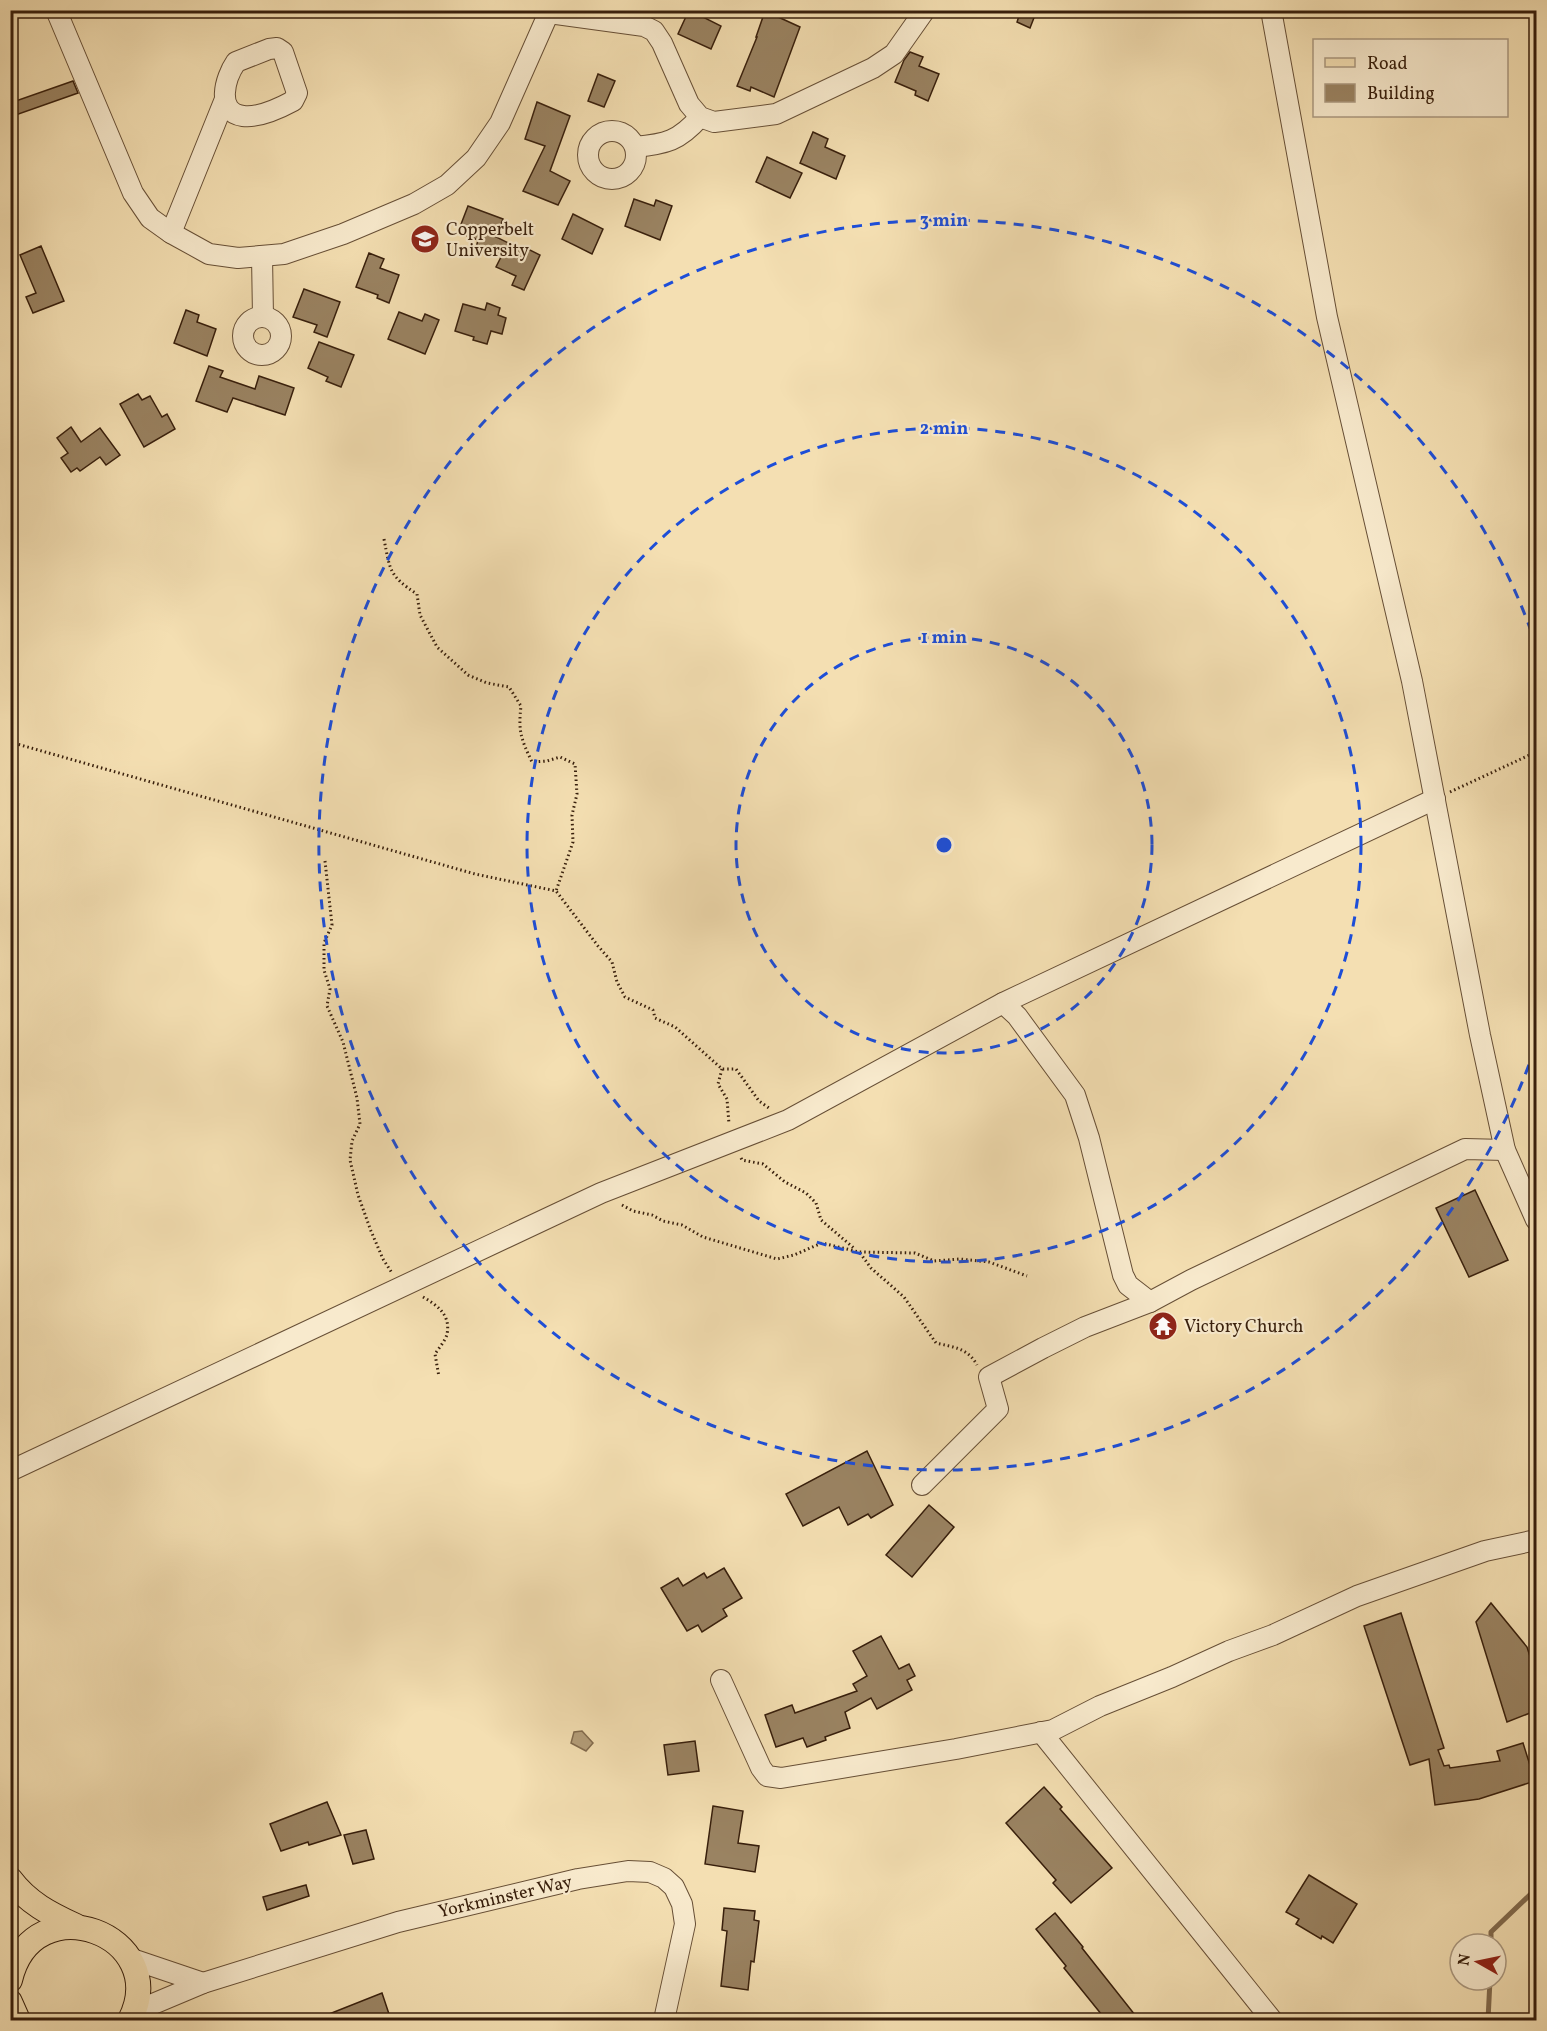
<svg xmlns="http://www.w3.org/2000/svg" width="1547" height="2031" viewBox="0 0 1547 2031" font-family="Vollkorn,serif">
  <style>
    .water { fill: #b49e7a; stroke: #826b4e; stroke-width: 1.5 }
    .lines { fill: none; stroke-linecap: round; stroke-linejoin: round }
    .stream { stroke: #826b4e; stroke-width: 5 }
    .building { fill: #9a8362; stroke: #381f0c; stroke-width: 1.5 }
    .minor-casing { stroke: #674f36; stroke-width: 22 }
    .major-casing { stroke: #381f0c; stroke-width: 26 }
    .path { stroke: #381f0c; stroke-width: 3; stroke-dasharray: 1.5 3; stroke-linecap: butt }
    .minor { stroke: #f8eacd; stroke-width: 20 }
    .major { stroke: #f4dfb2; stroke-width: 24 }
    .ring { fill: none; stroke: #1d4ed8; stroke-width: 3; stroke-dasharray: 10 8 }
    .labels { text-anchor: middle; stroke-width: 4.5; stroke-linejoin: round; paint-order: stroke }
    .poi-label { font-size: 18px; fill: #381f0c; stroke: #f8eacd; text-anchor: start }
    .street-label { font-size: 18px; fill: #381f0c; stroke: #f8eacd }
    .centre { fill: #1d4ed8; stroke: #f8eacd; stroke-width: 3 }
    .ring-label { font-size: 18px; text-anchor: middle; font-weight: bold; fill: #1d4ed8; stroke: #f8eacd; stroke-width: 4.5; stroke-linejoin: round; paint-order: stroke }
  </style>
  <rect width="100%" height="100%" fill="#f4dfb2"/>
  <filter id="stains"><feTurbulence type="fractalNoise" baseFrequency=".00333" numOctaves="4"/><feColorMatrix values="0 0 0 0 .2 0 0 0 0 .09 0 0 0 0 .02 0 0 0 .5 -.17"/></filter>
  <radialGradient id="worn" r=".72"><stop offset=".6" stop-color="#630" stop-opacity="0"/><stop offset="1" stop-color="#630" stop-opacity=".3"/></radialGradient>
  <path class="water" d="M582,1731L593,1743L586,1751L571,1743L574,1732Z"/>
  <g class="lines">
    <g class="stream">
      <path d="M1491,1944V1932L1536,1889"/>
      <path d="M1488,2020L1490,1980"/>
    </g>
  </g>
  <g class="building">
    <path d="M689,10L721,26L711,49L678,34Z"/>
    <path d="M1021,10H1037L1030,28L1017,22Z"/>
    <path d="M765,11L800,27L774,97L751,87L750,91L737,86L757,37H756Z"/>
    <path d="M910,52L923,57L919,66L939,74L928,101L915,95L916,91L895,82L904,60Z"/>
    <path d="M598,74L615,81L604,107L588,101Z"/>
    <path d="M73,81L78,93L10,117V103Z"/>
    <path d="M537,102L570,116L550,171L570,181L558,205L523,191L545,146L525,139Z"/>
    <path d="M813,132L828,139L825,147L845,156L836,179L800,163Z"/>
    <path d="M767,157L802,173L790,198L756,182Z"/>
    <path d="M634,199L654,206L656,200L672,206L660,240L625,226Z"/>
    <path d="M468,206L503,219L496,237L527,252L528,249L540,255L524,290L512,285L516,276L496,267L501,257L476,248L478,240L458,232Z"/>
    <path d="M573,214L603,229L592,254L562,239Z"/>
    <path d="M41,246L64,301L33,313L26,297L36,293L20,255Z"/>
    <path d="M369,253L384,259L380,268L399,275L389,303L377,298L378,295L356,287Z"/>
    <path d="M304,289L340,302L327,337L314,332L317,325L293,317Z"/>
    <path d="M487,303L500,308L498,315L506,318L502,334L491,331L487,344L473,340L474,337L455,331L463,304L485,310Z"/>
    <path d="M186,310L199,315L197,322L216,329L207,356L174,343Z"/>
    <path d="M399,312L422,321L425,314L439,320L425,354L388,339Z"/>
    <path d="M319,342L354,355L341,387L326,381L328,377L308,368Z"/>
    <path d="M209,366L223,371L220,377L255,389L259,376L294,388L285,415L233,398L227,412L196,401Z"/>
    <path d="M138,394L142,400L150,396L162,417L167,414L175,429L144,447L120,404Z"/>
    <path d="M71,427L81,442L100,428L120,455L106,465L100,457L80,471L77,468L71,472L61,458L68,453L57,438Z"/>
    <path d="M1475,1190L1508,1260L1469,1277L1436,1208Z"/>
    <path d="M867,1451L893,1505L871,1518L868,1514L848,1525L839,1507L803,1526L786,1494Z"/>
    <path d="M929,1505L954,1527L912,1577L886,1555Z"/>
    <path d="M724,1568L742,1598L723,1609L727,1616L702,1632L698,1625L687,1631L661,1588L678,1578L683,1586L704,1573L707,1578Z"/>
    <path d="M1491,1603L1527,1647L1533,1666L1535,1711L1507,1722L1476,1622Z"/>
    <path d="M1401,1613L1444,1748L1438,1750L1444,1766L1449,1765L1450,1768L1500,1761L1497,1751L1523,1743L1535,1781L1479,1799L1435,1805L1429,1759L1410,1765L1364,1626Z"/>
    <path d="M881,1636L899,1669L909,1664L915,1676L907,1680L912,1690L877,1709L871,1698L845,1712L850,1728L825,1737L826,1740L807,1747L803,1738L776,1747L765,1715L792,1705L795,1713L857,1691L853,1684L867,1676L853,1651Z"/>
    <path d="M695,1741L699,1771L668,1775L664,1745Z"/>
    <path d="M1044,1787L1062,1807L1060,1809L1112,1868L1071,1903L1053,1883L1056,1880L1006,1823Z"/>
    <path d="M327,1802L341,1835L309,1845L308,1842L281,1851L270,1824Z"/>
    <path d="M713,1806L743,1811L738,1843L759,1846L755,1872L705,1864Z"/>
    <path d="M366,1830L374,1859L353,1864L344,1835Z"/>
    <path d="M1309,1875L1357,1904L1333,1943L1322,1936L1321,1939L1296,1924L1299,1919L1286,1912Z"/>
    <path d="M306,1885L309,1896L267,1910L263,1897Z"/>
    <path d="M724,1908L755,1911L754,1920L759,1921L754,1962L751,1961L748,1990L721,1986L727,1931L722,1930Z"/>
    <path d="M1055,1913L1083,1947L1082,1948L1139,2020H1106L1064,1968L1066,1966L1036,1929Z"/>
    <path d="M382,1993L391,2020H314Z"/>
  </g>
  <g class="lines">
    <g class="minor-casing">
      <g id="minor">
        <path d="M56,10L133,193L150,218L171,233L209,254L238,258L284,254L343,234L414,204L447,185L476,158L500,123L550,10"/>
        <path d="M1271,10L1327,317L1412,681L1480,1035L1505,1150L1536,1220"/>
        <path d="M549,13L644,26L654,31L662,43L689,104L700,117L714,122L776,114L873,68L894,54L925,10"/>
        <path d="M277,48L283,52L297,93L293,101C280,108 258,118 243,116C215,112 225,78 236,62L269,49Z"/>
        <circle cx="612" cy="155" r="24"/>
        <path d="M635,147C666,144 679,141 700,117"/>
        <path d="M171,233L225,99"/>
        <path d="M262,256L263,317"/>
        <circle cx="262" cy="336" r="19"/>
        <path d="M1003,1003L1017,1016L1075,1095L1089,1138L1123,1275L1128,1285L1150,1302"/>
        <path d="M10,1471L601,1193L788,1120L1003,1003L1435,799"/>
        <path d="M922,1485L998,1409L989,1377L1043,1348L1085,1327L1150,1302L1191,1280L1465,1149L1505,1150"/>
        <path d="M721,1680L761,1768L767,1776L781,1778L956,1749L1053,1730L1100,1706L1172,1677L1229,1651L1273,1635L1357,1596L1485,1551L1536,1540"/>
        <path d="M1041,1732L1272,2020"/>
        <path d="M129,1958L203,1983"/>
        <path d="M134,2012L203,1983L398,1922L578,1879L628,1871L650,1872L664,1878L674,1887L682,1904L685,1924L664,2020"/>
      </g>
    </g>
    <g class="major-casing">
      <g id="major">
        <path d="M10,1879C28,1903 50,1914 76,1926"/>
        <path d="M10,1980C33,1882 173,1935 130,2020"/>
        <path d="M10,2002L18,2020"/>
      </g>
    </g>
    <g class="path">
      <path d="M384,539C390,570 389,576 417,594L420,615L437,647L468,675L487,683L509,687L521,706C518,731 521,739 532,762L547,761L560,757L575,764L577,794L572,815L573,842L556,891"/>
      <path d="M10,742L475,874L556,891L598,946L612,962L617,982L625,997L653,1010L655,1018L675,1027L722,1069H736L759,1101L769,1108"/>
      <path d="M1450,792L1536,752"/>
      <path d="M325,861L332,925L324,943V970L330,989L327,1006L343,1042L357,1098L360,1124L352,1141L350,1160L358,1195L371,1231L383,1259L392,1273"/>
      <path d="M722,1069L718,1084L727,1099L729,1124"/>
      <path d="M741,1158L742,1160L763,1164L785,1182L806,1193L816,1203L821,1220L855,1249"/>
      <path d="M622,1205L633,1211L652,1215L663,1221L682,1225L703,1237L777,1259L794,1255L822,1243L859,1252L915,1253L934,1261L960,1259L989,1262L1027,1276"/>
      <path d="M860,1253L871,1268L904,1297L936,1343C953,1347 968,1348 977,1365"/>
      <path d="M423,1297C437,1305 451,1315 447,1334C446,1340 438,1349 435,1354L439,1377"/>
    </g>
    <use href="#minor" class="minor"/>
    <use href="#major" class="major"/>
  </g>
  <g class="ring">
    <circle cx="944" cy="845" r="208"/>
    <circle cx="944" cy="845" r="417"/>
    <path d="M1535 1048A625 625 0 1 1 1535 642"/>
  </g>
  <defs>
    <g id="university-disc" transform="scale(1.5)"><circle r="9.5" fill="#8f2418" stroke="#f8eacd"/><path d="M0-5L7-2L0 1L-7-2ZM-4 1L0 2.5L4 1V4Q0 6-4 4Z" fill="#fff"/></g>
    <g id="temple-disc" transform="scale(1.5)"><circle r="9.5" fill="#8f2418" stroke="#f8eacd"/><path d="M0-6L5-2H3V0L6.5 2.5H4V6H1.5V3h-3V6H-4V2.5H-6.5L-3 0V-2H-5Z" fill="#fff"/></g>
  </defs>
  <g fill-rule="evenodd">
    <use href="#university-disc" x="425" y="239"/>
    <use href="#temple-disc" x="1163" y="1326"/>
  </g>
  <g class="labels">
    <g class="poi-label">
      <text x="446" y="235">Copperbelt<tspan x="446" dy="21">University</tspan></text>
      <text x="1184" y="1332">Victory Church</text>
    </g>
    <g class="street-label">
      <text transform="translate(505 1896) rotate(-13)" y="6">Yorkminster Way</text>
    </g>
  </g>
  <circle cx="944" cy="845" r="9" class="centre"/>
  <g class="ring-label">
    <text x="944" y="226">3 min</text>
    <text x="944" y="434">2 min</text>
    <text x="944" y="643">1 min</text>
  </g>
  <rect width="1547" height="2031" fill="none" stroke="#f4dfb2" stroke-width="36"/>
  <rect x="12" y="12" width="1523" height="2007" fill="none" stroke="#381f0c" stroke-width="3"/>
  <rect x="18" y="18" width="1511" height="1995" fill="none" stroke="#381f0c" stroke-width="1.5"/>
  <rect x="1313" y="39" width="195" height="78" fill="#f8eacd" stroke="#ab9980" stroke-width="1.5"/>
  <rect x="1325" y="58" width="30" height="9" fill="#f4dfb2" stroke="#ab9980" stroke-width="1.5"/>
  <text x="1367" y="69" font-size="18" fill="#381f0c">Road</text>
  <rect x="1325" y="84" width="30" height="18" fill="#9a8362" stroke="#ab9980" stroke-width="1.5"/>
  <text x="1367" y="99" font-size="18" fill="#381f0c">Building</text>
  <g transform="translate(1478 1962) rotate(279)"><circle r="28" fill="#f8eacd" stroke="#ab9980" stroke-width="1.5"/>
  <path d="M0-4.5L10 22L0 15L-10 22Z" fill="#8f2418"/>
  <text y="-9" font-size="16" font-weight="bold" text-anchor="middle" fill="#381f0c">N</text>
  </g>
  <rect width="100%" height="100%" filter="url(#stains)"/>
  <rect width="100%" height="100%" fill="url(#worn)"/>
</svg>
